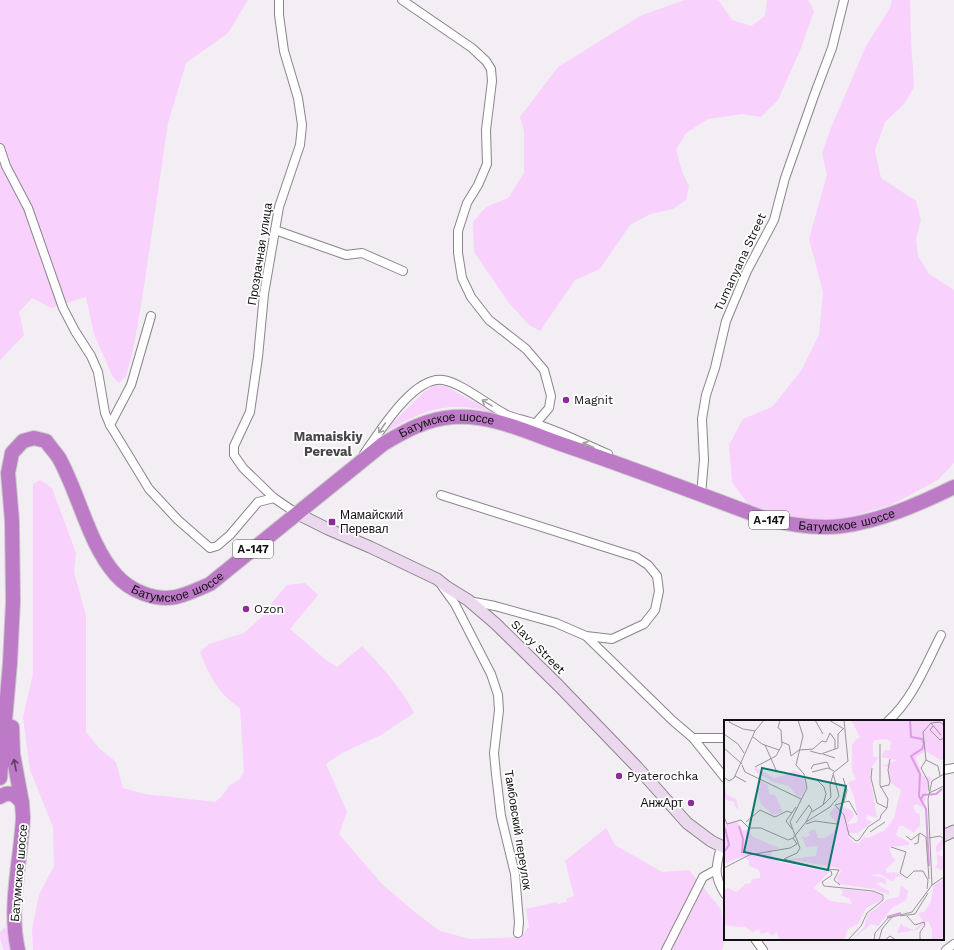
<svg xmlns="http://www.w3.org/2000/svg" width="954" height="950" viewBox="0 0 954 950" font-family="'Work Sans',sans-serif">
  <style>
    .green { fill: #f8d1fd }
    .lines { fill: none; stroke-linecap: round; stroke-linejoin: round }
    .street-casing { stroke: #8a858a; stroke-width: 10 }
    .secondary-casing { stroke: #8a858a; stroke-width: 13 }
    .highway-casing { stroke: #cbcacb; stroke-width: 16 }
    .street { stroke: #fff; stroke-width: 8 }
    .secondary { stroke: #ebd7ee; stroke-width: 11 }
    .highway { stroke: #bd7ac6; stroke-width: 14 }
    .oneway { stroke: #a09fa0 }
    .oneway2 { stroke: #5f4063 }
    .poi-dot { fill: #8a2d97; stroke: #fff; stroke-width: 1.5 }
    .labels { text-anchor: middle; stroke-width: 3.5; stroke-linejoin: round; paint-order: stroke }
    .shield { fill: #fff; stroke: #595859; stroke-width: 1 }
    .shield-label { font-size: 11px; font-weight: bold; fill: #121012 }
    .street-label { font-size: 12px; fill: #121012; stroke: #fff }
    .poi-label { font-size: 12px; fill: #121012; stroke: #fff; text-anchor: start }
    .neighbourhood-label { font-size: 13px; font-weight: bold; fill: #494549; stroke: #fff }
    .inset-river { fill: none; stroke: #dc9ce4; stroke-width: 2 }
    .inset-road { fill: none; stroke: #999599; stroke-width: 1 }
    .view { fill: #0f766e; fill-opacity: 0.15; stroke: #0f766e; stroke-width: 2 }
    .inset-edge { fill: none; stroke: #121012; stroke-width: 2 }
  </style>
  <rect width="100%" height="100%" fill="#f3eef3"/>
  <g class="green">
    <path d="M0,0H248L228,33L186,63L168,123L142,300L133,350L126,376L119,383L113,377L94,334L86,297L51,308L32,298L19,312L24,335L0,360Z"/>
    <path d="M685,0H715L719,1L732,20L751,26L765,16L767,0H808L814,11L801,48L778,100L761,117L742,114L708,119L686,133L676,150L683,174L689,186L686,200L673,209L650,214L630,225L600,269L575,280L540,331L529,325L509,303L474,252L473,222L486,207L508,198L524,173V131L520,117L558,67L640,16Z"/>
    <path d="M892,0H910L911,40L914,87L904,104L885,122L875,150L881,178L916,201L921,220L916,238L918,256L929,274L954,290V463L938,480L891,505L844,519L796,521L750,507L732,482L729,445L743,419L772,407L801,371L819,335L823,292L809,239L827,175L822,153L831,128L866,46L890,8Z"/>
    <path d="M435,385L445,386L500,416C456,398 426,408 387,431L385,430L424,392Z"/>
    <path d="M40,480L52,488L76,553L74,572L86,616V732L99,748L116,762L123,788L145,794L215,802L221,797L230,785L239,780L244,771L240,708C218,694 209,675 200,652L209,644L244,633L263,616L274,600L287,585L305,583L318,595L290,629L326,660L337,667L362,646C381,666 401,687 414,713L381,735L342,753L326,764L347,812L339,834L382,884L417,914L440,931L470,939L521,937L529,927L526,909L557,902L558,904L567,902L566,899L574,896L565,861L606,828L615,845L662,872L689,870L721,909L725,939L722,950H33L32,929L39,895L54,866L53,827L30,770L23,717L33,673V484Z"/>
    <path d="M4,928L7,929L13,950H4C1,944 0,938 0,932Z"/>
  </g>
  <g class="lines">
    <g class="street-casing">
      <g id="street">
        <path d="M279,0V15L284,51L298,98L302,125L300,145L279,207L264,294L258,357L250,412L234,446V455L243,468L274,498L296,513"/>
        <path d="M402,0L472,48L486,61L491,69L492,81L486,130L487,164L478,185L467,203L458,231V253L462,278L471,297L489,320L526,349L544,370L551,396L549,408L536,423"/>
        <path d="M0,148L6,166L28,208L63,308L75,331L91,356L98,372L105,413L110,425L149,489L178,520L210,548L217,546L230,535L258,502L274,498"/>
        <path d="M275,230L346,255L362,253L403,271"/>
        <path d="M110,425L131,385L151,316"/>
        <path d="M364,454C379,433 413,376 443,380C462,383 489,406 507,415C516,419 526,420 536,424C560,431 584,444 608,454"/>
        <path d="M441,495L636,557L648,565L657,576L659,591L655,610L644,624L612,639L586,636L556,623L495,606L469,601"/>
        <path d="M701,495L704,460L702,419L706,395L715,368L726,321L747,271L774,220L785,178L815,93L832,48L844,0"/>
        <path d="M442,586L455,604L491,674L498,695L499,710L494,753L496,774L501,816L515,874L519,922L518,933"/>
        <path d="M586,636L673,721L693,738H725"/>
        <path d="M888,721C913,699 926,664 941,635"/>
        <path d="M693,738L725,778"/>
        <path d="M943,770L954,768"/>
        <path d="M721,846C716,867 713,875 725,894"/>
        <path d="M755,939L763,950"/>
        <path d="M666,950L703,877L716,870"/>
        <path d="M946,950L954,944"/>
      </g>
    </g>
    <g class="secondary-casing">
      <g id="secondary">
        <path d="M296,513L328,529L370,547L437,579L447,587L468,600L496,624L559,686L637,767L687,823L711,841L725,848"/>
        <path d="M943,836L954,831"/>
      </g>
    </g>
    <g class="highway-casing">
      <g id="highway">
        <path d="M12,727L13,754L22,803L23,817C21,860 8,907 18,950"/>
        <path id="s1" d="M0,778L10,663L13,602L12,521L8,473L12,453L23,441L34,438L46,441C50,447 55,452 59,458C79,494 89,545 116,575C130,591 155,601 176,597C188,594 199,589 210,584L383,444C405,431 426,419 453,417C492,414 531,434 567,446C634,469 700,494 766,519C791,525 817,529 842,526C881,521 919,504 954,487"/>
        <path d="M0,797C9,790 16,795 22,803"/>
      </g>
    </g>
    <use href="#street" class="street"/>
    <use href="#secondary" class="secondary"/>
    <use href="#highway" class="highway"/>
  </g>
  <defs><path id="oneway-shaft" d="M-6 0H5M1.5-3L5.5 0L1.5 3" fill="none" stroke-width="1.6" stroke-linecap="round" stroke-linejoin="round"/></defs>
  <g class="oneway">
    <use href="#oneway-shaft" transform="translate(487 403) rotate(-149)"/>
    <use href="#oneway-shaft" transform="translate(382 428) rotate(124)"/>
    <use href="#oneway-shaft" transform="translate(588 445) rotate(-157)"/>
  </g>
  <use class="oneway2" href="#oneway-shaft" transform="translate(15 765) rotate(-101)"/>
  <g class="poi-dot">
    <circle cx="566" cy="400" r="4"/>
    <rect x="328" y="518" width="8" height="8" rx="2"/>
    <circle cx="246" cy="609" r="4"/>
    <circle cx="619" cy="776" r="4"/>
    <circle cx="691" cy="803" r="4"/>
  </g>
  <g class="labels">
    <g class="shield">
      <rect x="749" y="511" width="40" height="18" rx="3"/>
      <rect x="233" y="540" width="40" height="18" rx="3"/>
    </g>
    <g class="shield-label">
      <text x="769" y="524">А-147</text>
      <text x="253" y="553">А-147</text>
    </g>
    <g class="street-label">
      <text transform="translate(260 254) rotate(-81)" y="4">Прозрачная улица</text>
      <text transform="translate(740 262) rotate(-65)" y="4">Tumanyana Street</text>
      <text dy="4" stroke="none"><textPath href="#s1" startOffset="912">Батумское шоссе</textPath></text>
      <text dy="4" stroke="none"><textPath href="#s1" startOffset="1332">Батумское шоссе</textPath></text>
      <text dy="4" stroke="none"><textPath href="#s1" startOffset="588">Батумское шоссе</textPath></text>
      <text transform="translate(538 647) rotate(45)" y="4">Slavy Street</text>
      <text transform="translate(518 830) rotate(81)" y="4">Тамбовский переулок</text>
      <text transform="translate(19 873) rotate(-85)" y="4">Батумское шоссе</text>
    </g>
    <g class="poi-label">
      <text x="574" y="404">Magnit</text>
      <text x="340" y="519">Мамайский<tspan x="340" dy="14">Перевал</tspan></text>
      <text x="254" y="613">Ozon</text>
      <text x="627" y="780">Pyaterochka</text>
      <text x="683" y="807" text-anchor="end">АнжАрт</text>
    </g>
    <g class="neighbourhood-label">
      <text x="328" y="441">Mamaiskiy<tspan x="328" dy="15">Pereval</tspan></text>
    </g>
  </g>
  <g transform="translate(724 720)">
    <rect width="220" height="220" fill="#f3eef3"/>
    <path d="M127,0H220V39L216,40L202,31L192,37L198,56L207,57L199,88L193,84L189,86L192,93L196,94V105L190,113L179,106H175L172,115L185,122V125L165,127L168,137L172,140L162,149V153L170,152L179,156L172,157L169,162L156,154L146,155L161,158L163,165L157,162L152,164L165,171V175L150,169L114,164L113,157L117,151L114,148L64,139L92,136L94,126L82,127L78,116L81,118L86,115L84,112L91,109L94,118H101L109,113L113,104L105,94L110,88L117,86L127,90L130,96L123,104L132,103L134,100L130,76L124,63L132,59L128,51V26L131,20L136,17ZM163,19L167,22L166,30H161L157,37L173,40L158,46L164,47L167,63L177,70L170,98L161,110L144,118L140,117L135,123H131L125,118L126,113H134L148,102L142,99L143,95L153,98L146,56L147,48L155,37H149V23L151,20ZM32,48L50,58L62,55L70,50L78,55L82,67L77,77L73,76L65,66L49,62L32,52L30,49ZM37,61L44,65L45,74L51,75L59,92L49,95L37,84L33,70L37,66L34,62ZM0,64L3,75L12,79L15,89L12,88L10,82L0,79ZM6,102H13L19,111L25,110L29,117L56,128L48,131L47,135L55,142L105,152L90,168L106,181L128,184L126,179L117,175L119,173L117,169L149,172L158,175V180L142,188L134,204L124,209L120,220H55L53,212L48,216L44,212L37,214L35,209L29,212L21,207L5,206L0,204V169L5,168L9,172L7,169L11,172L13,170L12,173L21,164L27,163L28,159L36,158V154L35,150L25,146V141L19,136L0,144V106ZM220,117L218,130L213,133L215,136H220V151L211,147L214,144L212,129V126ZM220,159V220H208V209L204,201L193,210L173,213L177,203L179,206L190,210L199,201L194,194L201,191L207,181L210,165ZM177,165L184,171L182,180L168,188L154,206L147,204L128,220L140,207L144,194L164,179L175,177Z" fill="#f8d1fd" fill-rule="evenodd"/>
    <path class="inset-river" d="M186,0L187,17L198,19L200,24L198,29L187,36L196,54L195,76L202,89L205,146M197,80L199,75L212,74L218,69M15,106L19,119L18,133M0,132L5,125L1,108M163,197L177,193"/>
    <path class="inset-road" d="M6,0L5,2L19,9L31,11M74,0L79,16L72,45L80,54L83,68L66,102L76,128L73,133L60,139L107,151L108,155L98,162L100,166L149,171L159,175V180L143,193L137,206L124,220M91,0L99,14M105,0L120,9M207,3L216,2L220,5M209,6L206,10L216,20L220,18M0,14L14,24L20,33M29,17L38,24L55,30M58,22L65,25L67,36L75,30L89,29L98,21L102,22L106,13L111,20V29M156,24V65L164,79L163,88M41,25L52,50M0,28L18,44M86,31L97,34L114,28V14L119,9M99,34L111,38M202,40L197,48L204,61L205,71M18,45L21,52L77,79M31,47L52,36L58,25L57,10L54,8L56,0M148,48L147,58L153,83L163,88M87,49L89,45L103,42L106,49M88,52L104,48L110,51M11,56L22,62M216,56L214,46L202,40L199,12L207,3L217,15M0,57L5,61L10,58L31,11L40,0M119,58L123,70L120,82M156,67L165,65L166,61L164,50L166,39M205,73L220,66M99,85L107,77L106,65L109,55M111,85L120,95L125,115L132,121L135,120L144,107L156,99M111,85L125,81L133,95M88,92L99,85L102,74L100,67L94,61M0,97L3,104L17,100L25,108H37L64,120L69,118L82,102L106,87L115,76L109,53L124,41L120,0M156,99L157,95L163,88M22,102L36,90L51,97L63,91L68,93M72,103L85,85L88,90L82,102M82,104L91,101L113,104M68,109L62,101L72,87M146,112L161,102M182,116L187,120L196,113L202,117L205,159M205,118L216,116L220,119M190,124L194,123L195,114M167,127L182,132L176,153L183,158L190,151H199L204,160L203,169M0,148L25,135L66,128L73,124L69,118M103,149L115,150L110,160L116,165M208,165L204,79L208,61L220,54M176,196L191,194L204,173M183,196L191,205L200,202L201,205L196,212V219L200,220M150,220L151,213L164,198L188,192L208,165L220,157M155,220L158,209L168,197M161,220L166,216L172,220"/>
    <path class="view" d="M38,48L122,66L104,150L20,132Z"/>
    <rect width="220" height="220" class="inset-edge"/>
  </g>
</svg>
